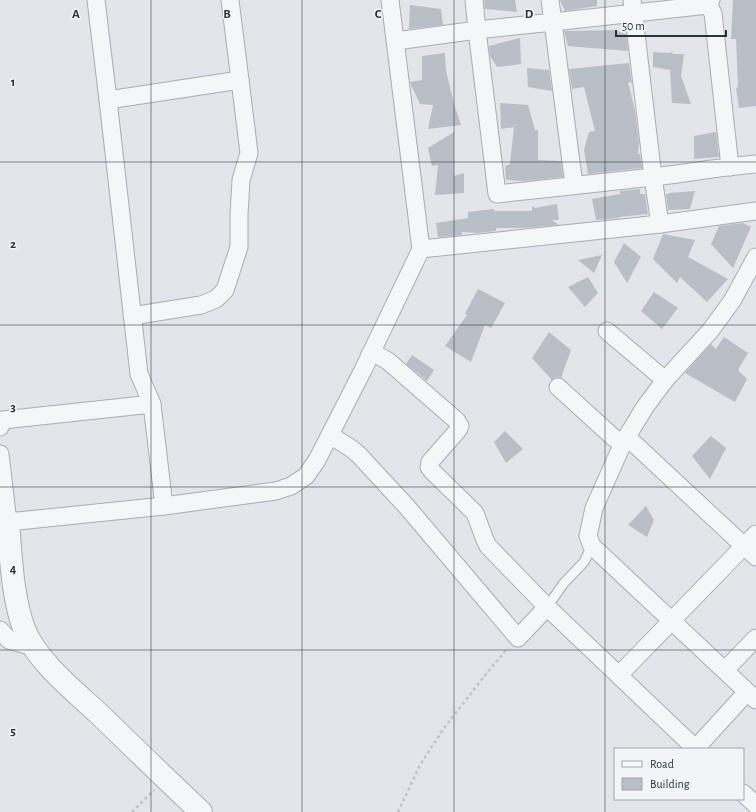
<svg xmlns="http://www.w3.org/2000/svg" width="756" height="812" viewBox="0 0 756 812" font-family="'Alegreya Sans',sans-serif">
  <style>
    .building { fill: #babec6 }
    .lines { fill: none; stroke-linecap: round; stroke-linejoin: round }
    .service-casing { stroke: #a8acb4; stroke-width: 11 }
    .minor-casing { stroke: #a8acb4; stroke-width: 19 }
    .tertiary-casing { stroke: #a8acb4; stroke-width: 24 }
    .path { stroke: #c1c3c8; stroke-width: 2.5; stroke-dasharray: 3 3; stroke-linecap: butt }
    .service { stroke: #f5f6f8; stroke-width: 9 }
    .minor { stroke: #f5f6f8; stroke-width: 17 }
    .tertiary { stroke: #f5f6f8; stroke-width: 22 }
    .grid { fill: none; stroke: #2c3240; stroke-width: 1; stroke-opacity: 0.55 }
    .grid-label { font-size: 13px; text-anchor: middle; font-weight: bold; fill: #2c3240; stroke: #f2f4f7; stroke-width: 3; stroke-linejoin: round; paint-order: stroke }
  </style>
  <rect width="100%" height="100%" fill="#e3e5ea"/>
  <g class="building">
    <path d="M484,0H515L517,12L485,9Z"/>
    <path d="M560,0H597V6L565,11Z"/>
    <path d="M733,0H756V106L739,108L736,88L738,87L736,39H731Z"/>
    <path d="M410,5L441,9L443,25L409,29Z"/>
    <path d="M614,30L626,34L628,51L568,46L564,31Z"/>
    <path d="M520,38L521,64L497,67L490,56L489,46Z"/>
    <path d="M653,52L669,53L672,52L673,54H684L681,76L691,104L672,103L670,70L653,67Z"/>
    <path d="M445,53L446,71L455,107L461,125L428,129L433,105L420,104L411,85L410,82L422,80V56Z"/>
    <path d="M629,63L632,83L628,82L635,111L639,143L638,154H640L642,168L588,174L584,150L589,132L595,131L584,87L572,89L569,69Z"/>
    <path d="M527,68L549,70L552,91L528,87Z"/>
    <path d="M500,103L528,105L535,130H538V160L561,161L563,177L525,181L506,180L505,166L510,164L514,127L501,129Z"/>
    <path d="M454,132V176L464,173V193L435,195L438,165L432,166L428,148Z"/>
    <path d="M716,132L719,157L694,159V136Z"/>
    <path d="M640,189V194H645L648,214L619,217V218L596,220L592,199L620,194V191Z"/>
    <path d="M695,191L690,209L668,210L666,194H669V193Z"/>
    <path d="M557,204L559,220H552L559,225L524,228H496V231L477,233L462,232V235L438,237L436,223L468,218V212L494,209V211H532V206L535,208Z"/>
    <path d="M743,223L751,227L733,268L711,244L719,226Z"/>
    <path d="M663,234L695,240L688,257L728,279L707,302L680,277L677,283L653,259Z"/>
    <path d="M624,243L641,257L627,283L614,262Z"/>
    <path d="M602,255L594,273L578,260Z"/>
    <path d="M588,277L598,293L585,307L568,287Z"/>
    <path d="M478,289L505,303L491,328L485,325L471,362L445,346L467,315L465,314Z"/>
    <path d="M654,292L678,308L662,329L641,311Z"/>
    <path d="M549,332L571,350L561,378L555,377L552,380L532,358Z"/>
    <path d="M724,337L748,353L738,370L747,379L735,402L685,373L711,344L716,349Z"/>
    <path d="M412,355L434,370L427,381L406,364Z"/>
    <path d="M505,431L523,449L506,463L494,442Z"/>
    <path d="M711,436L726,448L710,479L692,456Z"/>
    <path d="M646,506L654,520L647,537L628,525Z"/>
  </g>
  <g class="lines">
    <g class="service-casing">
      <path id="service" d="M547,607L564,583L584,562L592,546"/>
    </g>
    <g class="minor-casing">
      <g id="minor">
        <path d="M96,0L108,100L139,374L152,404L164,506"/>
        <path d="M550,0L553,22L477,30L497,194C549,188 601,183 653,177C687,173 721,167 756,164"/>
        <path d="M632,0L653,177L660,224"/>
        <path d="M708,5L713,13L730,167"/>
        <path d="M396,41L477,30L474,0"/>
        <path d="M108,100L240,80L230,0"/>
        <path d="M574,185L553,22L708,5L711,0"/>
        <path d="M421,249L660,224L756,211"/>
        <path d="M756,257L732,301L710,331L665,380L645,407L623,443L594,508L588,536L592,546L756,700"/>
        <path d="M132,316L201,305L216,299L225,290L239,247V214L241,180L249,153L240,80"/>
        <path d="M607,331L665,380"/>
        <path d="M370,354L379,356L388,361L457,421L460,426L458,430L430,462L429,467L433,472L475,513L485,540L488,546L547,607L696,749"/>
        <path d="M558,387L614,438L623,443"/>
        <path d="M0,427L3,420L152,404"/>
        <path d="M330,435L352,449L359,455L407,507L518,638L547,607"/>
        <path d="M0,454L8,522L164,506L276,491L291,486L306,476L317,460L363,370L421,249L390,0"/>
        <path d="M756,534L744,546L756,557"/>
        <path d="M0,630L9,640L34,647"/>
        <path d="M725,670L756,638"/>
        <path d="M619,675L744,546L627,437"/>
        <path d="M696,748L747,692"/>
        <path d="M743,793L756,805"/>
      </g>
    </g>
    <g class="tertiary-casing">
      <path id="tertiary" d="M0,523L8,522C11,557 12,595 24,629C36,660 74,691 98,713C132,746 166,779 201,812"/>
    </g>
    <g class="path">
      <path d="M132,812L154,790"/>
      <path d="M398,812L420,765L444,728L490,669L508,648"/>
    </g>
    <use href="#service" class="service"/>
    <use href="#minor" class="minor"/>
    <use href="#tertiary" class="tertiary"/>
  </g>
  <path class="grid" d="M151,0V812M302,0V812M454,0V812M605,0V812M0,162H756M0,325H756M0,487H756M0,650H756"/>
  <g class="grid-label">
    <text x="76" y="18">A</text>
    <text x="227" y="18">B</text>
    <text x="378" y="18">C</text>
    <text x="529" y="18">D</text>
    <text x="13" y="86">1</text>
    <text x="13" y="248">2</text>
    <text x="13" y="411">3</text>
    <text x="13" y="573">4</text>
    <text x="13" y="735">5</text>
  </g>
  <rect x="614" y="748" width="130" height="52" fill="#f2f4f7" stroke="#a3a6ae"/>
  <rect x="622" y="761" width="20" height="6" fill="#f5f6f8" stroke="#a3a6ae"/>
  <text x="650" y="768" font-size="12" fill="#2c3240">Road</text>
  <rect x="622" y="778" width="20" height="12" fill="#babec6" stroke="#a3a6ae"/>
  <text x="650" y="788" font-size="12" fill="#2c3240">Building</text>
  <path d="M616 30v6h110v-6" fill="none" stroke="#2c3240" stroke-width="2"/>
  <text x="622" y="30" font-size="12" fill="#2c3240" stroke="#f2f4f7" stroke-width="3" paint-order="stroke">50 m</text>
</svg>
